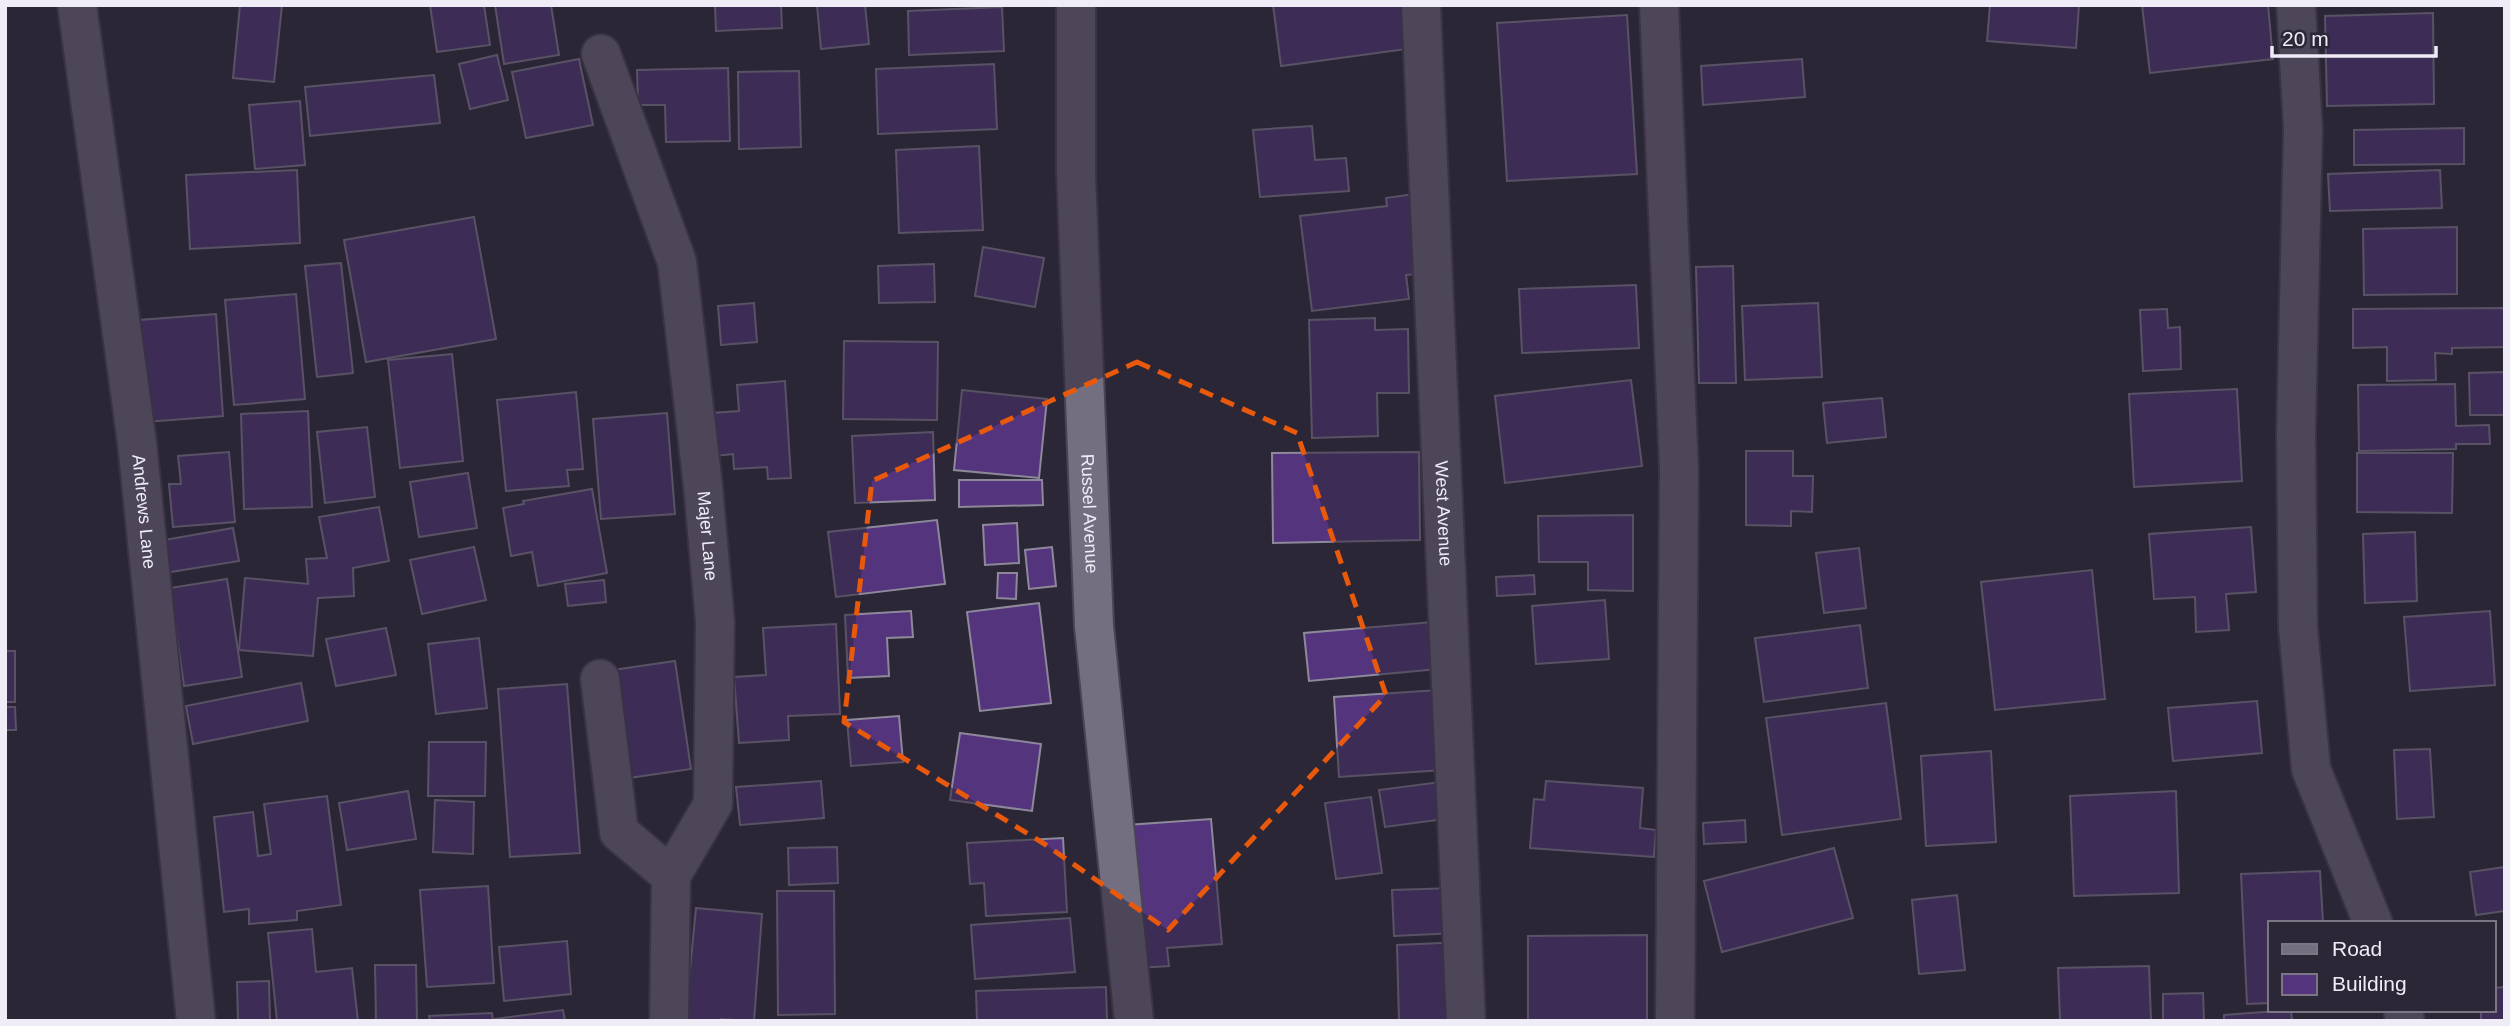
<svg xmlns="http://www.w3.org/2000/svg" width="2510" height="1026" viewBox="0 0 2510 1026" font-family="Arial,sans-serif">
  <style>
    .building { fill: #53347d; stroke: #8e889b; stroke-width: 2 }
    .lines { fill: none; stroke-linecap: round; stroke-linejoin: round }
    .street-casing { stroke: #494452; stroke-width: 42 }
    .street { stroke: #746e81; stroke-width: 38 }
    .marked { fill: none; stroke: #e8590c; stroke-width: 5; stroke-dasharray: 14 9; stroke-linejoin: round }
    .labels { text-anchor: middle; stroke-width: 7; stroke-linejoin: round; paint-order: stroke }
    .street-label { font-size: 18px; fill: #efecf7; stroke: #2c2737 }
  </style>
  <rect width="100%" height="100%" fill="#2c2737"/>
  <g class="building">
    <path d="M240,5H282L274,82L233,78Z"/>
    <path d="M430,5H484L490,45L437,52Z"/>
    <path d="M495,5H551L559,55L504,64Z"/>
    <path d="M715,5H781L782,28L716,31Z"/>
    <path d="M817,5H865L869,44L821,49Z"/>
    <path d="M1273,5H1408L1414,48L1281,66Z"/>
    <path d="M1990,5H2079L2076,48L1987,41Z"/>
    <path d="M2142,5H2268L2273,59L2150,73Z"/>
    <path d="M1002,7L1004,51L909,55L908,11Z"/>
    <path d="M2433,13L2434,104L2327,106L2325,16Z"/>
    <path d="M1627,15L1637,174L1507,181L1497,23Z"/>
    <path d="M497,55L508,100L470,109L459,64Z"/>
    <path d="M579,59L593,125L526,138L512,72Z"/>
    <path d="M1802,59L1805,97L1703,105L1701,66Z"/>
    <path d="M994,64L997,129L878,134L876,69Z"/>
    <path d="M728,68L730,141L666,142L665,105H638L637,70Z"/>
    <path d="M799,71L801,147L739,149L738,72Z"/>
    <path d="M434,75L440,123L310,136L305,87Z"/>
    <path d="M300,101L305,165L255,169L249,105Z"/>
    <path d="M1312,126L1315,160L1346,158L1349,191L1260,197L1253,130Z"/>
    <path d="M2464,128V164L2354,165V130Z"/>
    <path d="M979,146L983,230L899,233L896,150Z"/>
    <path d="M297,170L300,243L190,249L186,175Z"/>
    <path d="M2440,170L2442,208L2330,211L2328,174Z"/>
    <path d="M1421,193L1431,272L1406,275L1409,299L1312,311L1300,216L1387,206L1386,198Z"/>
    <path d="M474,217L496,339L366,362L344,240Z"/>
    <path d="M2457,227V294L2364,295L2363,229Z"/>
    <path d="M983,247L1044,258L1035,307L975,296Z"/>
    <path d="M341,263L353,373L317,377L305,266Z"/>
    <path d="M934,264L935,302L879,303L878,266Z"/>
    <path d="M1733,266L1736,383H1699L1696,267Z"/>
    <path d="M1636,285L1639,348L1522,353L1519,289Z"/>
    <path d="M296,294L305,399L234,405L225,300Z"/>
    <path d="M754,303L757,342L721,345L718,306Z"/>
    <path d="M1818,303L1822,377L1745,380L1742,306Z"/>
    <path d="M2505,308V347L2452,348V354L2435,353L2436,380L2387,381V347L2353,348V309Z"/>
    <path d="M2167,309L2168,328L2180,327L2181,369L2143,371L2140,310Z"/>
    <path d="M216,314L223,416L146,422L139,320Z"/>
    <path d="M1375,318V330L1408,329L1409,393H1377L1378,436L1312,438L1309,320Z"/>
    <path d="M844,341L938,342L937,420L843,419Z"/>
    <path d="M452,354L463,461L400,468L388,360Z"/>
    <path d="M2505,372V415H2470L2469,373Z"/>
    <path d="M1631,380L1642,466L1505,483L1495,396Z"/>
    <path d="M785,381L791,478L768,479L767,467L734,469L733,454L715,456L712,413L739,411L737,385Z"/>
    <path d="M2455,384L2456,426L2489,425L2490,444H2456V449L2359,451L2358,385Z"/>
    <path d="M2237,389L2242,481L2134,487L2129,394Z"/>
    <path d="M962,390L1047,399L1039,478L954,470Z"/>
    <path d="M576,392L583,469L567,470L569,486L506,491L497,400Z"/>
    <path d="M1882,398L1886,437L1827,443L1823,403Z"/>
    <path d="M308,411L312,507L244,509L241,414Z"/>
    <path d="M667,413L675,514L601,519L593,419Z"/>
    <path d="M367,427L375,497L325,503L317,432Z"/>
    <path d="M933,432L935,500L855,503L852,436Z"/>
    <path d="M1746,451H1793V476H1813L1812,512L1791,511V526L1746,525Z"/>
    <path d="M229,452L235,522L173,527L169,484H181L178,456Z"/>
    <path d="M1419,452L1420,540L1273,543L1272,453Z"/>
    <path d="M2357,453H2453L2452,513L2357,512Z"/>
    <path d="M468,473L477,528L419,537L410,482Z"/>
    <path d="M959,480H1042L1043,505L959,507Z"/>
    <path d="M592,489L607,573L538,586L532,552L511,556L503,508L524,504L523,501Z"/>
    <path d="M379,507L389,561L353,568L354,596L318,598L313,656L239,650L245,578L308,584L306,559L327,558L319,517Z"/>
    <path d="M1633,515V591L1588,590V562H1539L1538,516Z"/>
    <path d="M937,520L945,584L836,597L828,532Z"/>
    <path d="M1017,523L1019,563L985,565L983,525Z"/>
    <path d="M2251,527L2256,592L2226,594L2229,630L2196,632L2195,597L2154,599L2149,534Z"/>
    <path d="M233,528L239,561L158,574L153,542Z"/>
    <path d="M2415,532L2417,601L2365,603L2363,534Z"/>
    <path d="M474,547L486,600L422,614L410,560Z"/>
    <path d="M1052,547L1056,586L1029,589L1025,550Z"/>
    <path d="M1859,548L1866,608L1824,613L1816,553Z"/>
    <path d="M2092,570L2105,699L1995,710L1981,582Z"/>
    <path d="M998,573H1017L1016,599L997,598Z"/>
    <path d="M1534,575L1535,594L1497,596L1496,577Z"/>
    <path d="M227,579L242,677L184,686L170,588Z"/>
    <path d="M604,580L606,602L568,606L565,584Z"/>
    <path d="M1605,600L1609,659L1536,664L1532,606Z"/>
    <path d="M1039,603L1051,703L980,711L967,612Z"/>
    <path d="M911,611L913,637L887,638L889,676L848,678L845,615Z"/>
    <path d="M2490,611L2495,685L2410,691L2404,617Z"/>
    <path d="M1445,621L1449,668L1309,681L1304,633Z"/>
    <path d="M836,624L840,714L788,716L789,740L739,743L734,677L766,675L763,628Z"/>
    <path d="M1860,625L1868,688L1764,702L1755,638Z"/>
    <path d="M386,628L396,675L336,686L326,639Z"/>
    <path d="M479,638L487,708L436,714L428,644Z"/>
    <rect x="5" y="651" width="10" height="51"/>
    <path d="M675,661L691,769L615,780L599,672Z"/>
    <path d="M301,683L308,721L193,744L186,706Z"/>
    <path d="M567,684L580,853L510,857L498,689Z"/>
    <path d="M1438,690L1443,770L1339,777L1334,697Z"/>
    <path d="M2257,701L2262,753L2173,761L2168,708Z"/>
    <path d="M1886,703L1901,819L1782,835L1766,718Z"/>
    <path d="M5,707H15L16,730H5Z"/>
    <path d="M899,716L903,762L851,766L847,720Z"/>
    <path d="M960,733L1041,744L1032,811L950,800Z"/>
    <path d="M429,742H486L485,796H428Z"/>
    <path d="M2430,749L2434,817L2397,819L2394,750Z"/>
    <path d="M1991,751L1996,842L1926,846L1921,756Z"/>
    <path d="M821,781L824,818L740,825L736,787Z"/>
    <path d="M1546,781L1643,788L1640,828L1656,830L1654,857L1530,848L1534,799L1544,800Z"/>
    <path d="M1440,782L1445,819L1385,827L1379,790Z"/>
    <path d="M408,791L416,839L347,850L339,803Z"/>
    <path d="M2176,791L2179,893L2074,896L2070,796Z"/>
    <path d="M327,796L341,905L297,911V920L249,924V909L224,912L214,817L253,812L258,856L271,854L264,804Z"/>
    <path d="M1371,797L1382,873L1336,879L1325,803Z"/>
    <path d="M435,800L474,802L473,854L433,852Z"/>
    <path d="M1211,819L1222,944L1167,948L1169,966L1138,968L1127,825Z"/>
    <path d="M1745,820L1746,842L1704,844L1703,823Z"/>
    <path d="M1063,838L1067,912L986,916L984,883L970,884L967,843Z"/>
    <path d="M837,847L838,883L789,885L788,848Z"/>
    <path d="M1834,848L1853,918L1722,952L1704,881Z"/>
    <path d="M2505,867V911L2476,915L2470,872Z"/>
    <path d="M2320,871L2323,923H2270V1003L2247,1004L2241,874Z"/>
    <path d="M488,886L494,983L427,987L420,890Z"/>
    <path d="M1454,888L1456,933L1394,936L1392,890Z"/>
    <path d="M777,891H834L835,1014L778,1015Z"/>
    <path d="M1957,895L1965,970L1919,974L1912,900Z"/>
    <path d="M696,908L762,914L754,1021L721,1019V1021H685Z"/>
    <path d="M1070,918L1075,972L975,979L971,925Z"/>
    <path d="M312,929L316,972L352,968L358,1021H277L268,933Z"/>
    <path d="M1647,935V1021H1528V936Z"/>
    <path d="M567,941L571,994L504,1001L499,947Z"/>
    <path d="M1462,942L1465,1021H1399L1397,945Z"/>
    <path d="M375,965H416L417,1021H376Z"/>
    <path d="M2149,966L2151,1021H2060L2058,968Z"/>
    <path d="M269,981L270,1021H238L237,982Z"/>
    <path d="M1106,987L1107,1021H977L976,991Z"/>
    <path d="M2505,987V1021H2481V1010H2494V988Z"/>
    <path d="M2203,993L2204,1021H2163V994Z"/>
    <path d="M563,1010L565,1021H495L494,1019Z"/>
    <path d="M2291,1010L2292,1021H2224V1015Z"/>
    <path d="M492,1013L493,1021H430L429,1016Z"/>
  </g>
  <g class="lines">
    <g class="street-casing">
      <g id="street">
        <path id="s1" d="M77,5L137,443L196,1021"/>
        <path id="s2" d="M1076,5V174L1094,626L1134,1021"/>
        <path id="s3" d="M1421,5L1466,1021"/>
        <path d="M1659,5L1679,469L1675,1021"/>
        <path d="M2296,5L2303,130L2296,433L2298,628L2311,769L2373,923"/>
        <path id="s4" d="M601,54L677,262L703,486L715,621L713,804L671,876L669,1021"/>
        <path d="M600,679L619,832L671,876"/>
        <path d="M2403,1010L2405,1021"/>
      </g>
    </g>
    <use href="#street" class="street"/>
  </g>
  <path d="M0 0H2510V1026H0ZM1137,362L1297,433L1386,695L1168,930L1043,843L844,722L872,481Z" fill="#2c2737" fill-opacity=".55" fill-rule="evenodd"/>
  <path class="marked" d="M1137,362L1297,433L1386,695L1168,930L1043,843L844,722L872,481Z"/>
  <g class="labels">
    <g class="street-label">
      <text dy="6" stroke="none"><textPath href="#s1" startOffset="511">Andrews Lane</textPath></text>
      <text dy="6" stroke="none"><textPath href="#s3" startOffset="509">West Avenue</textPath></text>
      <text dy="6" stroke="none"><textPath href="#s2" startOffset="509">Russel Avenue</textPath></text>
      <text dy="6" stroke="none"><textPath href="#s4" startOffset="497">Majer Lane</textPath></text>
    </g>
  </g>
  <rect width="2510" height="1026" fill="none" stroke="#efecf7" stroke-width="14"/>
  <rect x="2268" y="921" width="228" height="91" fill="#2c2737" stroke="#7a7684" stroke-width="2"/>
  <rect x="2282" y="944" width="35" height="10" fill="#746e81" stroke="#7a7684" stroke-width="2"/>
  <text x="2332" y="956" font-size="21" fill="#efecf7">Road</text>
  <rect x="2282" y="974" width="35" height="21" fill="#53347d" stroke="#7a7684" stroke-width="2"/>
  <text x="2332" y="991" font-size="21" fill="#efecf7">Building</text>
  <path d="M2272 46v10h164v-10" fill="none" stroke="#efecf7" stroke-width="3.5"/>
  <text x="2282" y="46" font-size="21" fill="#efecf7" stroke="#2c2737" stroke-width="5" paint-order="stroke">20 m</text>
</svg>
